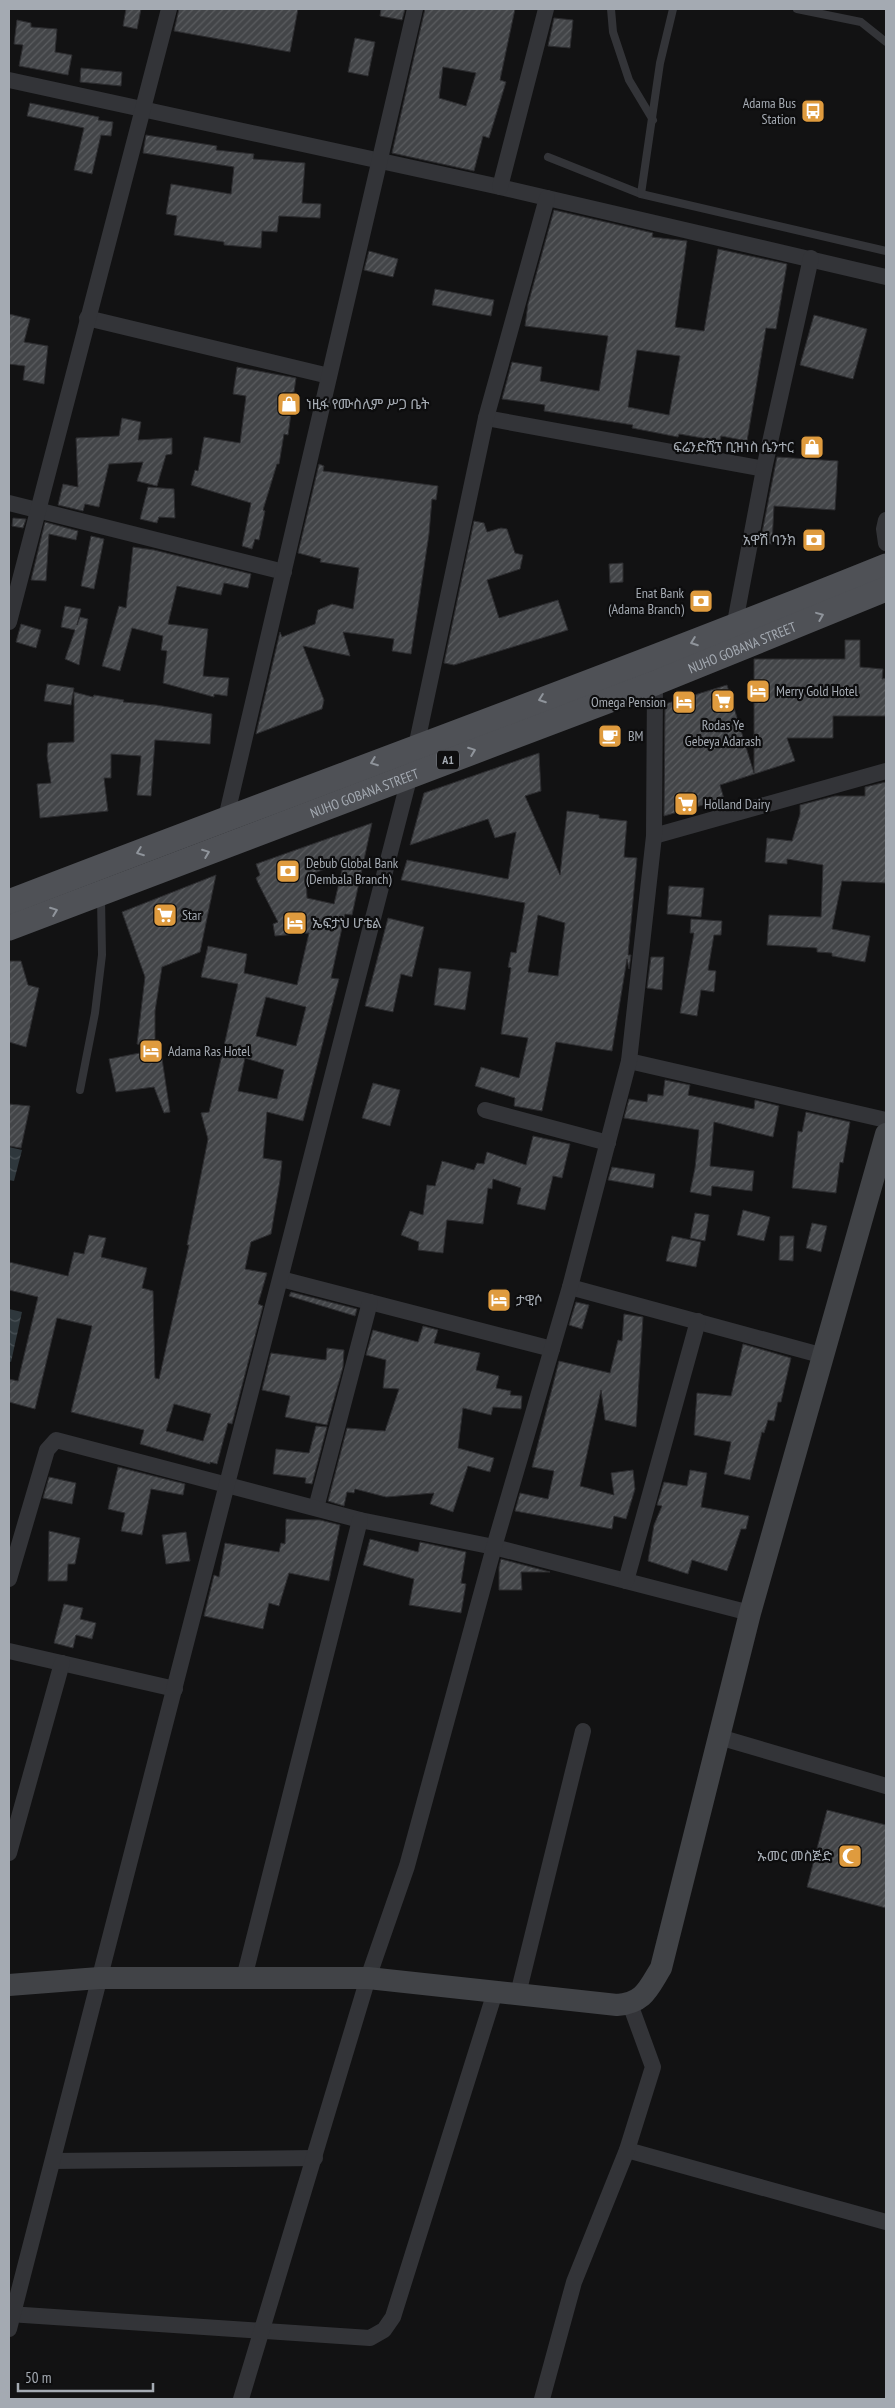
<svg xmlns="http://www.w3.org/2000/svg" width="895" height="2408" viewBox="0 0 895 2408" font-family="'PT Sans Narrow','Noto Sans Ethiopic',sans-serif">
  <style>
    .water { fill: url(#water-waves) }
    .building { fill: url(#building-hatch); stroke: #2c2c2f; fill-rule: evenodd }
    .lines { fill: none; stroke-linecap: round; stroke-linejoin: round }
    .lane { stroke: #333438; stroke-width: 8 }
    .street { stroke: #333438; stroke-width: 16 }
    .secondary { stroke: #414347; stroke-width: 22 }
    .primary { stroke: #4f5156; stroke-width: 25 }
    .oneway { stroke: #8f949b }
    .labels { text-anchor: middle; stroke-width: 4.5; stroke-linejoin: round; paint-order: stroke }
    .shield { fill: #0d0d0e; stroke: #777b81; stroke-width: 1 }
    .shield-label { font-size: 12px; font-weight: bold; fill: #a4aab2 }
    .poi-label { font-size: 14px; fill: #a4aab2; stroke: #0d0d0e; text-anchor: start }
    .street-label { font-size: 14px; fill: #a4aab2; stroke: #0d0d0e }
  </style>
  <defs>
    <pattern id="water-waves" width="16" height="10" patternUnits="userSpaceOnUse" patternTransform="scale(1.25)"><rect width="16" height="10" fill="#2e373c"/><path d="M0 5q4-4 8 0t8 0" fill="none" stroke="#495156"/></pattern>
    <pattern id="building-hatch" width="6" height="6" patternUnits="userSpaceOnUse" patternTransform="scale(1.25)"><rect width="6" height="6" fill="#434548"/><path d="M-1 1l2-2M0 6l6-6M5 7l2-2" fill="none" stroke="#5b5d60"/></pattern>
  </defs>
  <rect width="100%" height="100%" fill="#121213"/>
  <g class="water">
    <path d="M9,1147L22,1150L14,1181L9,1180Z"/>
    <path d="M9,1309L22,1312L11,1362L9,1361Z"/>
  </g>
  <g class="building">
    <path d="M126,9H141L137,29L123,26Z"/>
    <path d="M179,9H298L290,52L174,31Z"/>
    <path d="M381,9H405L402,20L380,16Z"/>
    <path d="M425,9H515L500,80L506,82L489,138L483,136L474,171L392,153ZM443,67L476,73L466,106L439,98Z"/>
    <path d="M554,18L573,20L570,48L548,46Z"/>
    <path d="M17,20L31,23V27L57,29L55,52L72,55L68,75L19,66L23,45L14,44Z"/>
    <path d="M355,38L375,42L368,76L348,72Z"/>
    <path d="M81,68L122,72L121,86L80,82Z"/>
    <path d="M30,103L99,117L98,120L113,122L111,136L101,135L92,174L74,170L84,128L27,116Z"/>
    <path d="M146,135L217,146L216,150L254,154L253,159L305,163L302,203L321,204L320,218L279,216L277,232L262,231L261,248L224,245V242L174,235L177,216L166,214L171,184L231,194L234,167L143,153Z"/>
    <path d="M554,210L653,233L652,237L687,241L675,327L704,331L718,249L787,264L776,329L766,328L747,441L721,436L720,441L679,434L678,437L632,428L633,425L544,411L545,405L502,399L512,362L542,367L540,381L599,391L608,336L525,326L528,304ZM637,350L680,356L669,415L628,407Z"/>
    <path d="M369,251L398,259L393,277L364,270Z"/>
    <path d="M435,289L494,300L491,316L432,305Z"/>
    <path d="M9,314L30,319L24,342L48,346L44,384L23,380L25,366L9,364Z"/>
    <path d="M814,315L867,329L853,379L800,365Z"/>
    <path d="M237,367L296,378L288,435L284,434L279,464H277L263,510L265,511L259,540L255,539L252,549L242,546L251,503L191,485L195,470L198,471L204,437L240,443L246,396L233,394Z"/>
    <path d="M122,418L141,422L138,440L172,438V454L166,455L157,486L137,481L143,462L109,464L99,507L85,504L83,511L58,505L63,484L78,487L76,438L119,436Z"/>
    <path d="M777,457L838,461L835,510L774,506L772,544L760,543Z"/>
    <path d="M319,464L324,466L323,471L438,486L436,500L432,499L429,534L411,654L392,651L394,639L343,632L350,656L303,646L324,700L322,709L256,734L280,632L282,637L315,624L318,610L332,604L353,609L359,568L320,562L321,559L298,553Z"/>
    <path d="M148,487L174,489L175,518L159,517L157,523L140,519Z"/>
    <path d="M13,518L26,519L23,528L12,526Z"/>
    <path d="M474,521L484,523L487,532L501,528L507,529L515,553L523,555L520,569L487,580L499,618L558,600L568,630L454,665L444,663Z"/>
    <path d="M45,522L78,531L76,540L49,534L46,581L31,580Z"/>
    <path d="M91,536L104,539L94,589L81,586Z"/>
    <path d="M133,547L154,550L251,574L248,588L224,583L221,595L177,586L168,624L208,629L203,676L229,678L227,696L214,694V697L163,683L167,651L161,650L163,636L132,628L120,671L102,666L119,606L126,608Z"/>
    <path d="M623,563V582L610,583L609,564Z"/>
    <path d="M65,606L81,609L77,625L80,617L88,619L79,665L65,659L75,630L61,627Z"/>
    <path d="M21,624L41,630L36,648L16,642Z"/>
    <path d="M845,640H860V667L883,669L882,679L886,678V716H833V738H787L795,761L720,785L724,799L664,816L665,704L727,685L754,773V659H845Z"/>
    <path d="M47,684L74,688L71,705L44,701Z"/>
    <path d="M74,692L93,697L94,695L124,700L123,702L156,705L212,714L210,744L155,740L151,796L137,795L141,756L111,754V778H104L108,811L40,818L37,784L51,783L47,756L48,743L74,742Z"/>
    <path d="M539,753L541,791L525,796L560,875L567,811L599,815V818L627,821L624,857L637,858L628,955H631L629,969L627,959L612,1051L556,1042L542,1111L514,1106L515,1098L475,1086L481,1067L519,1078L528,1038L501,1034L511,968L508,967L511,952L516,953L525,903L401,880L407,860L508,879L516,832L495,838L488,819L410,845L424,793ZM538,915L565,923L558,976L528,972Z"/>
    <path d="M886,782V883L842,881L832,929L870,936L865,962L832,956V953L817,952V948L767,945L769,915L821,917L823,865L787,859V864L765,862L767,838L792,841L800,814V805L835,796H865V787Z"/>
    <path d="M372,823L352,915L345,914L331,978L339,979L303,1121L267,1112L263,1158L282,1161L280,1180L271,1234L251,1242L245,1269L267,1273L258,1304L263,1306L232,1424L228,1423L217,1464L210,1462V1464L140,1444L144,1430L71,1412L92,1326L57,1318L35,1409L9,1402V1379L18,1381L38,1297L9,1290V1262L68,1276L74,1252L84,1254L89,1235L106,1238L101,1257L147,1268L142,1288L153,1291L155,1378L159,1379L189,1245H187L208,1139L201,1113L209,1112L238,984L201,977L208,946L247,954L244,973L297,985L309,933L275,936L273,924L278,922L258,883L256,878L260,875L256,864ZM344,862L334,904L307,898L306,876ZM266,997L306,1007L296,1046L256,1036ZM245,1058L284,1070L277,1099L238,1091ZM174,1404L211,1414L203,1441L166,1431Z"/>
    <path d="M216,875L200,952L162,967L155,1011V1050L145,1051L144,1045L137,1044L145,977L122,912Z"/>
    <path d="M669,886L704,888L701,917L667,914Z"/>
    <path d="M388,918L424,927L412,977L401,974L393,1012L365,1006Z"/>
    <path d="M691,919L722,921L721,935H714L708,970L716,971L714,992L701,990L697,1016L680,1013L694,933H690Z"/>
    <path d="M651,957H664L662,990L647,988Z"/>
    <path d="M9,961H21L28,985L39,988L26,1047L9,1042Z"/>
    <path d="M439,968L471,972L465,1010L434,1005Z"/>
    <path d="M155,1050V1053L161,1052L170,1112L164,1113L154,1087L116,1092L109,1059Z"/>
    <path d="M665,1080L690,1085L688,1095L754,1109L755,1100L779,1106L773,1137L714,1122L710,1166L754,1171L752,1191L712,1186L711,1196L690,1192L695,1168L699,1130L624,1118L629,1099L647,1102L648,1094L663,1096Z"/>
    <path d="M373,1083L400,1090L390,1126L362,1118Z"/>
    <path d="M9,1104L30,1106L21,1148L9,1146Z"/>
    <path d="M806,1112L850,1122L843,1163L840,1162L836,1193L792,1188L798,1131L802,1132Z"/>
    <path d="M533,1136L570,1144L562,1178L553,1176L545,1210L517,1204L521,1188L493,1179L492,1189L488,1188L483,1224L447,1220L443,1253L418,1250L419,1242L401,1235L410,1211L423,1215L427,1185L435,1186L442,1161L474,1170L477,1163L484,1164L487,1152L526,1165Z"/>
    <path d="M612,1167L655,1174L653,1188L608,1180Z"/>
    <path d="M743,1210L770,1217L764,1241L737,1235Z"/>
    <path d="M695,1213L709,1215L705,1241L690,1238Z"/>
    <path d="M812,1223L827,1226L821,1252L806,1248Z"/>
    <path d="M672,1236L701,1242L696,1267L666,1261Z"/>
    <path d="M780,1236H794L793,1261L779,1260Z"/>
    <path d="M291,1292L357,1309L355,1316L289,1296Z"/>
    <path d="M576,1302L589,1305L582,1329L569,1325Z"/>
    <path d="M624,1314L643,1317L636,1427L605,1420L601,1390L580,1486L614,1495L611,1473L633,1470L635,1489L626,1519L614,1516L612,1529L515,1511L520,1493L548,1499L554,1471L532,1467L559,1361L610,1373L618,1340L622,1341Z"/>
    <path d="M423,1326L438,1330L434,1343L480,1353L476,1370L499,1376L496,1388L511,1391L510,1395L522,1396L521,1409L493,1407L491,1415L463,1408L458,1448L494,1458L490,1472L468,1466L453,1512L430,1504L434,1493L386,1497L355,1489L354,1493L347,1492L344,1506L328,1501L347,1428L385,1431L399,1389L383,1388L386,1360L366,1355L373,1330L418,1342Z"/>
    <path d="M743,1344L791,1358L781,1402H778L774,1421L768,1420L764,1433L762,1432L750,1480L724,1474L731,1442L694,1435L697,1393L731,1396Z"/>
    <path d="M327,1348L344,1350L343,1367L327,1425L285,1417L290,1396L262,1390L271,1353L326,1360Z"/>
    <path d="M316,1426L327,1427L312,1484L305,1483L306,1478L273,1474L276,1449L309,1453Z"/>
    <path d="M118,1467L185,1484L183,1495L151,1489L142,1535L121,1531L125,1513L108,1509Z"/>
    <path d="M690,1470L707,1473L701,1507L749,1516L746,1529H741L727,1571L692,1560L688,1574L648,1561L654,1525L662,1506L657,1505L664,1482L687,1486Z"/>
    <path d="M49,1477L76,1483L72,1504L43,1498Z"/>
    <path d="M286,1519L320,1520L340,1525L329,1581L289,1573L279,1606L269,1603L263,1629L204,1616L214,1575L219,1577L225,1543L279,1552L281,1543L285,1544Z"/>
    <path d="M49,1531L80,1538L75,1564H68L67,1581H48Z"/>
    <path d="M186,1532L190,1561L166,1564L162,1535Z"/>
    <path d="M370,1539L418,1552L420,1542L466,1552L461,1583L466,1584L461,1613L409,1605L414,1579L363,1565Z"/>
    <path d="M501,1559L550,1572H521L522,1590H499V1567Z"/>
    <path d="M64,1604L83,1608L80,1619L96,1623L92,1639L76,1635L73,1648L54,1643Z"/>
    <path d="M827,1810L886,1825V1908L807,1887Z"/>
  </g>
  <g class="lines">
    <g class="lane">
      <path d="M611,9L613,32L629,80L653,120"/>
      <path d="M797,9L861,22L886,42"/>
      <path d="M548,157L641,194L886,251"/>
      <path d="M641,194L660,63L673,9"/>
      <path d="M80,1090L95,1013L102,955L101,898"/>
    </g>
    <g class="street">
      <path d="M9,80L500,187L886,277"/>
      <path d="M500,187L546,9"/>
      <path d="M87,318L329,376"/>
      <path d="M486,418L764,469"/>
      <path d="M9,503L284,572"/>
      <path d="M886,520L884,529L886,543"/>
      <path d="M9,622L169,9"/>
      <path d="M733,633L764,469L811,258"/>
      <path d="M226,818L415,9"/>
      <path d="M654,836L886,771"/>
      <path d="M629,1061L886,1120"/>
      <path d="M485,1110L608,1143"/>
      <path d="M281,1279L552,1349"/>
      <path d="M570,1287L824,1356"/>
      <path d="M316,1508L370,1302"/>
      <path d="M9,1579L47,1450L56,1440L360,1520L494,1547L750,1613"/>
      <path d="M626,1581L698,1321"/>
      <path d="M9,1651L175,1689"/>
      <path d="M719,1737L886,1786"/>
      <path d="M9,1853L62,1663"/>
      <path d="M244,1978L360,1520"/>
      <path d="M518,1994L583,1731"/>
      <path d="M627,2150L886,2222"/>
      <path d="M53,2161L315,2158"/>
      <path d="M9,2314L370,2338L384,2330L393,2317L495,1992"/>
      <path d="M9,2329L410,775L486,418L547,198"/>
      <path d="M241,2399L368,1978L407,1866L494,1547L570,1287L629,1061L654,836L655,683"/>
      <path d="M542,2399L574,2282L627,2150L653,2067L630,2004"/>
    </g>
    <path class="secondary" d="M9,1985L99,1978H368L617,2005C644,2003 648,1989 661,1968L750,1613L886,1134"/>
    <g class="primary">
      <path d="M9,902C301,789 596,683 886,566"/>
      <path id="s1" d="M9,928L655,683L886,589"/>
    </g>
  </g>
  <defs><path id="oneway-chevron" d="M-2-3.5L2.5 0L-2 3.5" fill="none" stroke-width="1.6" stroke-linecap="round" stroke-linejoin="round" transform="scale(1.25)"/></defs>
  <g class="oneway">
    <use href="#oneway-chevron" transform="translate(820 616) rotate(-22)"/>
    <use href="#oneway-chevron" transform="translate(694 642) rotate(160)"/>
    <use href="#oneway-chevron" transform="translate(542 699) rotate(160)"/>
    <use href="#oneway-chevron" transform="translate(472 751) rotate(-21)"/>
    <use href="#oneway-chevron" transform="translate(374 762) rotate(159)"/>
    <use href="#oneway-chevron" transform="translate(140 852) rotate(159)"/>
    <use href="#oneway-chevron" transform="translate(206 853) rotate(-21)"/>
    <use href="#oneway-chevron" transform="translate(54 911) rotate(-21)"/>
  </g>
  <defs>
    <g id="bus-square" transform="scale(1.25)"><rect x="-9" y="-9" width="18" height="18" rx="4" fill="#df9b3e" stroke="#0d0d0e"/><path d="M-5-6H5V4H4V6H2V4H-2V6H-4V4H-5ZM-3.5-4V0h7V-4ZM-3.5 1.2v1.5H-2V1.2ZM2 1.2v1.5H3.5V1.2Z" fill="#fff"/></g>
    <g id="shop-square" transform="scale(1.25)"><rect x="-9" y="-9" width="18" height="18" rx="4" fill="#df9b3e" stroke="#0d0d0e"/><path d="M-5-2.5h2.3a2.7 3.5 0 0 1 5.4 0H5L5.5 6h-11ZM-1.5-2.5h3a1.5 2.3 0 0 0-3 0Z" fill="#fff"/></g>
    <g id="bank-square" transform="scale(1.25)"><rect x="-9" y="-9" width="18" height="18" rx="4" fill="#df9b3e" stroke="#0d0d0e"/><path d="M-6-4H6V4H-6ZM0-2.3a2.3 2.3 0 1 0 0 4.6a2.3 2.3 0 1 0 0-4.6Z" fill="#fff"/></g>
    <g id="hotel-square" transform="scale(1.25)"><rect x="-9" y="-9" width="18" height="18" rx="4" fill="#df9b3e" stroke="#0d0d0e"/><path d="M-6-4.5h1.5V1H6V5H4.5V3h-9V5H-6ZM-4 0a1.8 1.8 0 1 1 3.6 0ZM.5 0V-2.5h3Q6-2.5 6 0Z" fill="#fff"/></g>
    <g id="supermarket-square" transform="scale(1.25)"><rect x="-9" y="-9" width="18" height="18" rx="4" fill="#df9b3e" stroke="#0d0d0e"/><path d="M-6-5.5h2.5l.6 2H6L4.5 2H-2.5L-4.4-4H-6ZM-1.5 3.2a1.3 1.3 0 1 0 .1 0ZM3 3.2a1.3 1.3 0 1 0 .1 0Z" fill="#fff"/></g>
    <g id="cafe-square" transform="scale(1.25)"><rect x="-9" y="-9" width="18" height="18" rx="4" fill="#df9b3e" stroke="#0d0d0e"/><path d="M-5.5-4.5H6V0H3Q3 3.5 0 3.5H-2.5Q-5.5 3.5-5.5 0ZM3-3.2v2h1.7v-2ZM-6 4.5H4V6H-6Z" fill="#fff"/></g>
    <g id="mosque-square" transform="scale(1.25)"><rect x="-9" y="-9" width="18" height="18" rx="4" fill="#df9b3e" stroke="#0d0d0e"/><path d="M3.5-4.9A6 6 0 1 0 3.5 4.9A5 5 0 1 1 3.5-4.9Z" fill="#fff"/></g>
  </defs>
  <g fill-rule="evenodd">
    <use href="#bus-square" x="813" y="111"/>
    <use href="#shop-square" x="289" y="404"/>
    <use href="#shop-square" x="812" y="447"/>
    <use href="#bank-square" x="814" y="540"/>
    <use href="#bank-square" x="701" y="601"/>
    <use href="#hotel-square" x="758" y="691"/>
    <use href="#supermarket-square" x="723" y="701"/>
    <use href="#hotel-square" x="684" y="702"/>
    <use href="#cafe-square" x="610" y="736"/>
    <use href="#supermarket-square" x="686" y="804"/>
    <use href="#bank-square" x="288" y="871"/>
    <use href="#supermarket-square" x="165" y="915"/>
    <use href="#hotel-square" x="295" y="923"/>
    <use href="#hotel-square" x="151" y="1051"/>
    <use href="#hotel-square" x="499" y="1300"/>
    <use href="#mosque-square" x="850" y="1856"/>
  </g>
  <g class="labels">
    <rect class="shield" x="437" y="750.5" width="22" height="19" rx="4"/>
    <g class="shield-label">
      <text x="448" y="764">A1</text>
    </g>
    <g class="poi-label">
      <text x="796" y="108" text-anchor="end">Adama Bus<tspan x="796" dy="16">Station</tspan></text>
      <text x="306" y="409">ነዚፋ የሙስሊም ሥጋ ቤት</text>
      <text x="794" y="452" text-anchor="end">ፍሬንድሺፕ ቢዝነስ ሴንተር</text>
      <text x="796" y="545" text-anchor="end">አዋሽ ባንክ</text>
      <text x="684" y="598" text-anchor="end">Enat Bank<tspan x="684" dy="16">(Adama Branch)</tspan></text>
      <text x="776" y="696">Merry Gold Hotel</text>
      <text x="666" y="707" text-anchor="end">Omega Pension</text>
      <text x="723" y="730" text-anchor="middle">Rodas Ye<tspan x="723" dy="16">Gebeya Adarash</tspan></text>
      <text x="628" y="741">BM</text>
      <text x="704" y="809">Holland Dairy</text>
      <text x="306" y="868">Debub Global Bank<tspan x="306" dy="16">(Dembala Branch)</tspan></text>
      <text x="182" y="920">Star</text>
      <text x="312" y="928">ኤፍታህ ሆቴል</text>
      <text x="168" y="1056">Adama Ras Hotel</text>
      <text x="516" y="1305">ታዊሶ</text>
      <text x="832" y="1861" text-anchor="end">ኡመር መስጅድ</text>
    </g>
    <g class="street-label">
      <text dy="5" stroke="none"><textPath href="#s1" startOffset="785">NUHO GOBANA STREET</textPath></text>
      <text dy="5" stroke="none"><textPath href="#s1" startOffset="380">NUHO GOBANA STREET</textPath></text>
    </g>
  </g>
  <rect width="895" height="2408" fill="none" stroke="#a4aab2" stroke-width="20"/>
  <path d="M18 2383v8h135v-8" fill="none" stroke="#a4aab2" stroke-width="2.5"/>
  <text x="25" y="2383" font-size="15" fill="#a4aab2" stroke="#0d0d0e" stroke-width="4" paint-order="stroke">50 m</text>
</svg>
